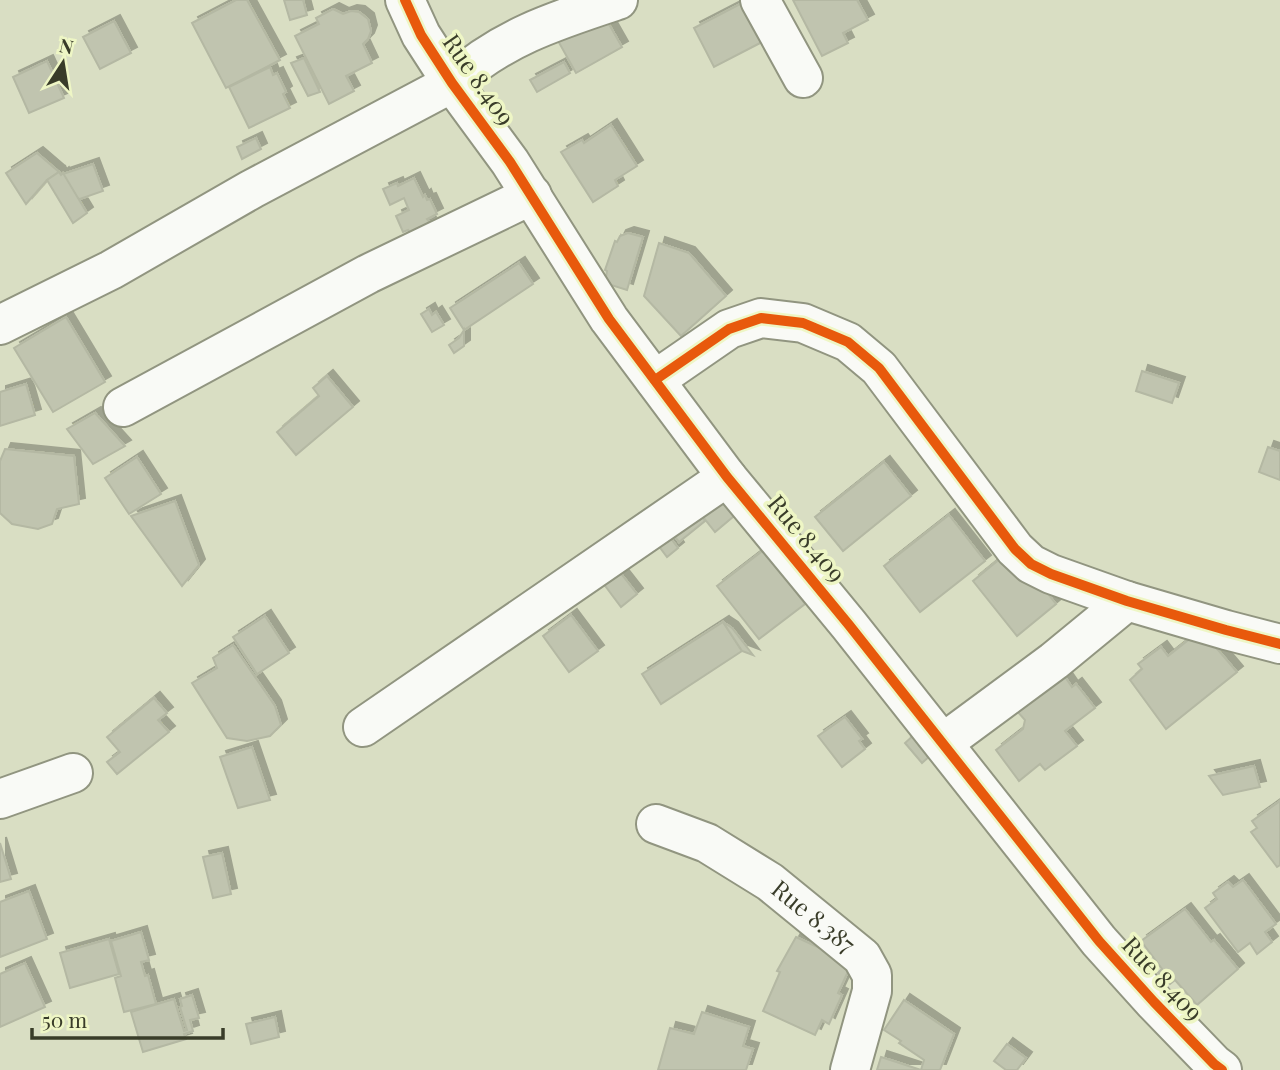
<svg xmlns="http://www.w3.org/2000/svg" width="1280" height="1070" viewBox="0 0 1280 1070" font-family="'Playfair Display',serif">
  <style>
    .building { fill: #c0c4af; stroke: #b4b8a3; stroke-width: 2; filter: url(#shadow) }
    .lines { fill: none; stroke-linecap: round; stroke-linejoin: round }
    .minor-casing { stroke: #919580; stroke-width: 42 }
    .minor { stroke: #f9faf6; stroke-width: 38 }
    .cycleway-casing { stroke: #eef6c5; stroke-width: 15 }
    .cycleway { stroke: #e8590c; stroke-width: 10 }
    .labels { text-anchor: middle; stroke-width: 7; stroke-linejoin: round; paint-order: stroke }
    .street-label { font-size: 24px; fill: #393c29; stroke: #eef6c5 }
  </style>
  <defs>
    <filter id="shadow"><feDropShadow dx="6" dy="-6" stdDeviation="0" flood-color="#0004"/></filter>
  </defs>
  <rect width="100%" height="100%" fill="#d9dec3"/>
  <g class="building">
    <path d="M236,0H247L280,60L226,88L192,23Z"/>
    <path d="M284,0H303L307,15L290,20Z"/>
    <path d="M793,0H857L868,20L843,33L848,43L822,56Z"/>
    <path d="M744,2L764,41L714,67L694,28Z"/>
    <path d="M333,9L343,14L351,11L359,12L368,19L371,31L368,39L363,44L372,63L346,76L354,91L329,104L295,36L319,24L316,18Z"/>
    <path d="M606,19L622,47L576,73L557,39Z"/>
    <path d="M114,21L131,53L100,69L83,37Z"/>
    <path d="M304,58L320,92L308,96L291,63Z"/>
    <path d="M47,61L64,98L29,113L13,77Z"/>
    <path d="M564,62L570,73L537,92L530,80Z"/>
    <path d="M270,67L273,75L277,73L286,92L283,94L290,108L249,128L229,87Z"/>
    <path d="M611,125L637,166L615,180L618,186L593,202L561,152L582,140L584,143Z"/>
    <path d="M256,138L261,149L242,159L237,147Z"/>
    <path d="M37,153L59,172L47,180L26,204L6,173Z"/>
    <path d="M93,164L103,191L74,201L63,174Z"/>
    <path d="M59,172L61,175L63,173L87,213L73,223L47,180Z"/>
    <path d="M414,178L423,197L425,195L427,200L430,199L437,214L427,219L430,223L410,233L408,230L403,232L396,216L409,210L404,198L390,205L383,189L397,183L398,186Z"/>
    <path d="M628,233L643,237L627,290L611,285L606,277L607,271L605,270L615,241L617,242L620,236Z"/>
    <path d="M659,243L689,253L726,296L681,336L644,296Z"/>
    <path d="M519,263L533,284L464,330L450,308Z"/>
    <path d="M429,309L432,315L436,312L444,325L432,332L421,314Z"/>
    <path d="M66,317L105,382L53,412L14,348Z"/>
    <path d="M464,330V346L454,353L449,345L459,338Z"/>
    <path d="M1142,371L1179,383L1172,403L1136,391Z"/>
    <path d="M327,376L353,407L296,455L277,432L319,396L313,388Z"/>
    <path d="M26,384L35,415L0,426V392Z"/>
    <path d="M95,413L125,446L93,464L67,429Z"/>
    <path d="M1268,447L1280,451V480L1259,472Z"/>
    <path d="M5,449L74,456L79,504L57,509L52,524L38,529L12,524L0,513V461Z"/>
    <path d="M137,457L161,494L129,514L105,478Z"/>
    <path d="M884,462L911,496L843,551L815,517Z"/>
    <path d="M737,493L746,506L715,532L700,513Z"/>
    <path d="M175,501L199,565L182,586L131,516Z"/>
    <path d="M695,508L705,521L679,542L666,526Z"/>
    <path d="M949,515L985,561L920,612L884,566Z"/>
    <path d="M664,529L678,548L667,557L652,537Z"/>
    <path d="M765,549L800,589L796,592L805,604L759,639L717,586Z"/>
    <path d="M1012,549L1056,604L1017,636L973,581Z"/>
    <path d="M619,571L637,594L621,607L603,583Z"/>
    <path d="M571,615L598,651L569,672L543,636Z"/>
    <path d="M265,616L289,653L257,674L233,637Z"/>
    <path d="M723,622L742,651L661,704L642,674Z"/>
    <path d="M723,622L732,628L753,655L742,651Z"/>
    <path d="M1201,630L1237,672L1166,729L1130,680L1142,669L1138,664L1161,647L1168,656Z"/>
    <path d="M233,645L275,706L281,725L270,736L247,741L227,738L192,683L217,668L213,658Z"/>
    <path d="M1063,674L1072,687L1076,684L1095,708L1065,731L1077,746L1045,770L1040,764L1019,781L996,750L1023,729L1025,720L1008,701Z"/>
    <path d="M154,698L167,713L158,720L169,732L117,774L107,762L120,752L107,737Z"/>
    <path d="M845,717L862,739L859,741L865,749L842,767L818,736Z"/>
    <path d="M915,734L932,754L922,763L905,743Z"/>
    <path d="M252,747L270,800L238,808L220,757Z"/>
    <path d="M1254,766L1260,787L1223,795L1209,776Z"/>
    <path d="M1280,801V865L1277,867L1251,832L1257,828L1252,821Z"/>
    <path d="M0,843L11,879L0,882Z"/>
    <path d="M222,853L231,894L213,898L203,857Z"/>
    <path d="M1243,880L1276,924L1265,932L1272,942L1257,954L1250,943L1238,952L1205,908L1217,899L1213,893L1228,882L1233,887Z"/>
    <path d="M29,891L47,939L0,957V902Z"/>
    <path d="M1185,909L1211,942L1214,940L1238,969L1197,1005L1175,980L1170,984L1158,973L1162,969L1141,941Z"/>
    <path d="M141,932L149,960L141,962L145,976L148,975L156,1004L124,1012L115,978L121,976L111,941Z"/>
    <path d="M796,937L852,963L838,993L842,995L829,1024L822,1020L815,1035L763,1011L780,972L777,971Z"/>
    <path d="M109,939L119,974L70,988L60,953Z"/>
    <path d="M25,963L45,1007L0,1027V974Z"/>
    <path d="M192,995L199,1018L190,1020L193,1031L184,1034L186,1039L143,1052L131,1012L174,999L184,1031L187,1030L180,1007L182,1006L180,999Z"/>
    <path d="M904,1000L954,1034L940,1070H921L924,1060L899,1043L901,1041L884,1030Z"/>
    <path d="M702,1012L749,1027L743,1046L753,1049L746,1070H658L670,1028L694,1034Z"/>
    <path d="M275,1017L279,1037L251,1044L246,1024Z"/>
    <path d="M1007,1044L1026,1058L1017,1070H1006L994,1061Z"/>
    <path d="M881,1057L921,1070H877Z"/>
  </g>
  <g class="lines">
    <g class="minor-casing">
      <g id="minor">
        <path d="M405,0L421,35L452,83L510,162L609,319L727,477L849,625L1099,941L1154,1002L1214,1064L1222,1070"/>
        <path d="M760,0L803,78"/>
        <path d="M0,325L111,270L252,189L452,83C500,38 557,20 618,0"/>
        <path d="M655,380L729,329L761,318L803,323L848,342L879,368L1015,549L1031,564L1051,574L1127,601L1226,630L1280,644"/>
        <path d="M123,407L368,274L532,195"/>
        <path d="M363,727L727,477"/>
        <path d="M943,743L1054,661L1127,601"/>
        <path d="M0,799L73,773"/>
        <path id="s1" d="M656,824L707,843L770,882L862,957L872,975V991L850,1070"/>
      </g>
    </g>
    <use href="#minor" class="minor"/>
    <g class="cycleway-casing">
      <g id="cycleway">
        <path d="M405,0L421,35L452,83L510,162L609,319L727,477L849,625L1099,941L1154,1002L1214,1064L1222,1070"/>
        <path d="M655,380L729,329L761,318L803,323L848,342L879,368L1015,549L1031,564L1051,574L1127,601L1226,630L1280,644"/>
      </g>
    </g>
    <use href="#cycleway" class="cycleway"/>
  </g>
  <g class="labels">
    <g class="street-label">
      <text transform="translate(478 80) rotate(55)" y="8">Rue 8.409</text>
      <text transform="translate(806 539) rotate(50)" y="8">Rue 8.409</text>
      <text dy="8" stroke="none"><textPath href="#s1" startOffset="184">Rue 8.387</textPath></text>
      <text transform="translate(1162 979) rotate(47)" y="8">Rue 8.409</text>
    </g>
  </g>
  <g transform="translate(63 63) rotate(12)" stroke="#eef6c5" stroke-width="5" paint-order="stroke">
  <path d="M0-5L12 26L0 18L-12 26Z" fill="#393c29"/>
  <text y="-10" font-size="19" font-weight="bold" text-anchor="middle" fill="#393c29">N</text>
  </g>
  <path d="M32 1028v10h191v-10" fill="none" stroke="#393c29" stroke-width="3.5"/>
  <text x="42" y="1028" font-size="21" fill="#393c29" stroke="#eef6c5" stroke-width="5" paint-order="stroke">50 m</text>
</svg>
